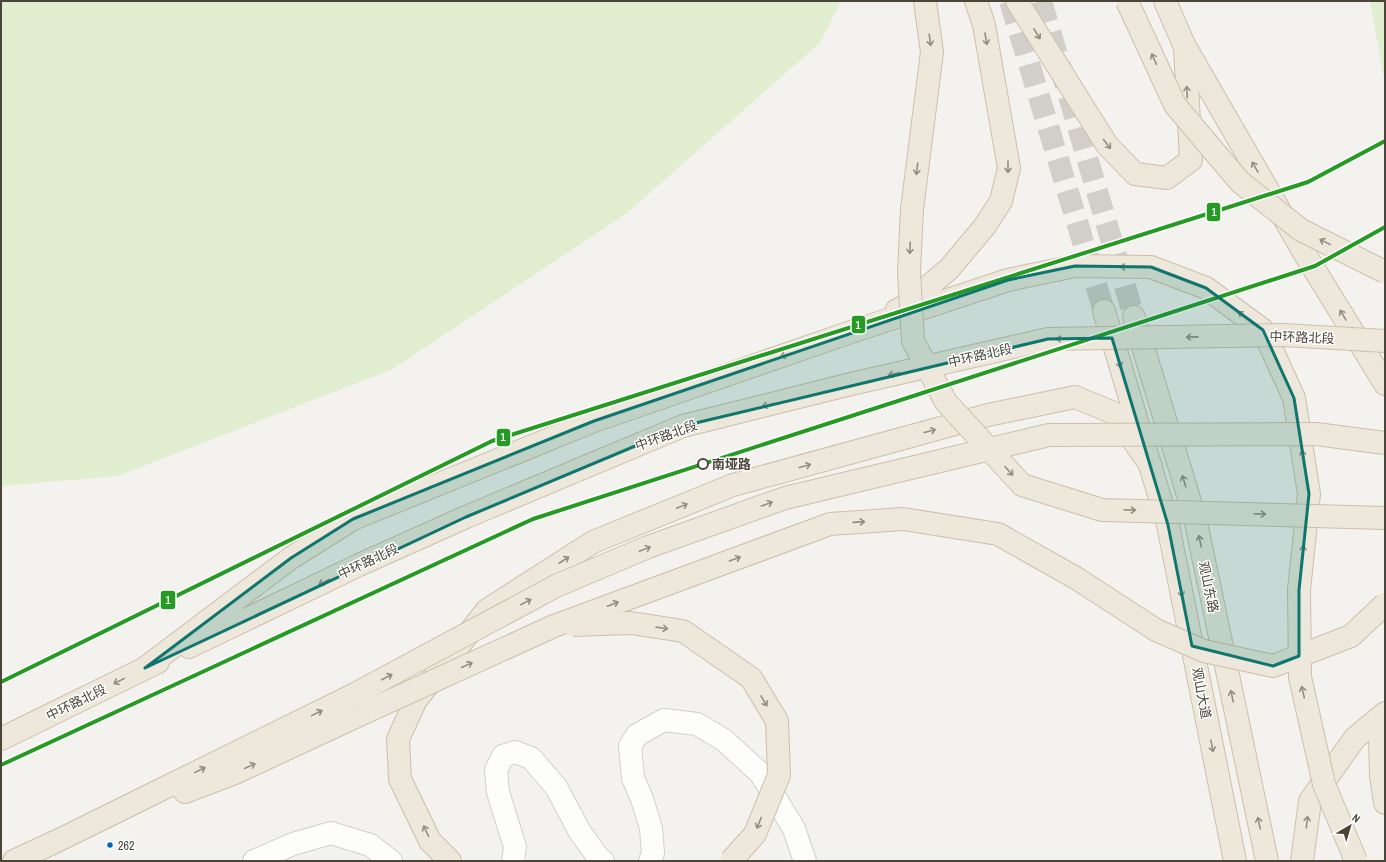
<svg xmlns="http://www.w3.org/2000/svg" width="1386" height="862" viewBox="0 0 1386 862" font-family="'Archivo Narrow','Noto Sans SC',sans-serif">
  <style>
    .green { fill: #e1eecf }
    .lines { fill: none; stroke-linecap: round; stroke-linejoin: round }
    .primary-tunnel { stroke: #d2cfca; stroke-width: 22; stroke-dasharray: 22 11; stroke-linecap: butt }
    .highway-tunnel { stroke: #d2cfca; stroke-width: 22; stroke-dasharray: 22 11; stroke-linecap: butt }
    .street-casing { stroke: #d2d0cb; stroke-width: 24 }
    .highway-casing { stroke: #ccbfa9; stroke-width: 24 }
    .street { stroke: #fdfdfc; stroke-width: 22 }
    .highway { stroke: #ede8db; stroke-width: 22 }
    .highway-bridge-casing { stroke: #ccbfa9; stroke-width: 24; stroke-linecap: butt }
    .highway-bridge { stroke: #ede8db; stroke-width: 22 }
    .metro-1-casing { stroke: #fff; stroke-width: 7 }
    .metro-1 { stroke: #259b24; stroke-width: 4 }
    .oneway { stroke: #948e82 }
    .marked { fill: #0f766e; fill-opacity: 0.2; stroke: #0f766e; stroke-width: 3; stroke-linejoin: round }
    .stop-dot { fill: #fff; stroke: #4b4439; stroke-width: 2 }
    .bus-dot { fill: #0065bd; stroke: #fff; stroke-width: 1.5 }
    .labels { text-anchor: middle; stroke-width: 3; stroke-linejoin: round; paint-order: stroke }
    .bus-label { font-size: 12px; fill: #4b4439; stroke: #fff; text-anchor: start }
    .street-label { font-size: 13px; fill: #4b4439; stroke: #fff }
    .stop-label { font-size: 13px; font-weight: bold; fill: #4b4439; stroke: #fff; text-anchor: start }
    .line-badge { stroke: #fff; stroke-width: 1.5 }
    .badge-label { font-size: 11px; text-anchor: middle; font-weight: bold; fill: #fff }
  </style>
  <rect width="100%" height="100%" fill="#f4f2ee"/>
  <g class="green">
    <path d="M1,1H841L820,43L626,214L393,369L118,476L1,486Z"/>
    <path d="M1370,1H1385V84Z"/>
  </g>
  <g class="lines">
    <path class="primary-tunnel" d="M1041,1L1134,317"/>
    <path class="highway-tunnel" d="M1010,1L1104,311"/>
    <g class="street-casing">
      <g id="street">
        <path d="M254,861L293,844L331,833L370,845L391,861"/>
        <path d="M513,861L515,847L498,792L496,770L503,756L515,752L531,758L556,787L580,832L598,857L603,861"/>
        <path d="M650,861L653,853L651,828L642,799L633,778L630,746L637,735L664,720L697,724L724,740L761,774L794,829L805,861"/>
      </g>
    </g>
    <g class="highway-casing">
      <g id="highway">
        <path d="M1017,1L1107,145L1135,174L1167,178L1191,160L1185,47L1165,1"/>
        <path d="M1187,50L1303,251L1385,384"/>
        <path d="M912,209L932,52L925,1"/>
        <path d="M897,310L905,306L949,269L985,226L1001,201L1009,168L984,25L976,1"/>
        <path d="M1104,311L1168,525L1235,861"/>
        <path d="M1134,317L1195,518L1267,861"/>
        <path d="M189,647L359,565"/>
        <path d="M145,668L291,558L353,519L594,421L848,333L1008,280L1075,266L1151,267L1206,288L1263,330L1294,398L1309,494L1299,590"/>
        <path d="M1385,715L1380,738L1381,776L1385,803"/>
        <path d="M1,739L158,662"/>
        <path d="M185,792L235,773L368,711"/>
        <path d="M14,861L57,841L353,695"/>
        <path d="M450,861L430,841L400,779L398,739L416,700L487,610L593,542L733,485L988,415L1075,397L1114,413L1151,466"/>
        <path d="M1302,861L1310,801L1355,738L1385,713"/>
      </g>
    </g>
    <use href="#street" class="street"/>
    <use href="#highway" class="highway"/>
    <g class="highway-bridge-casing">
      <g id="highway-bridge">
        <path d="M1127,1L1175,105L1240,182L1301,230L1385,272"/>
        <path d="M912,209L909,272L913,341L946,402L1022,485L1102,510L1385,518"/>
        <path d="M359,565L466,517L683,426L851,384L1048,339L1284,335L1385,341"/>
        <path d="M1299,590L1300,677L1324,784L1356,861"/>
        <path d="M573,625L631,623L683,631L751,678L777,721L779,775L755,834L731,861"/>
        <path d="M353,695L556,586L648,547L785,498L1049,435L1316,434L1385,443"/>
        <path d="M368,711L554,626L830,524L903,519L998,534L1076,578L1156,630L1204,651L1273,666L1351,636L1385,604"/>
      </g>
    </g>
    <use href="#highway-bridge" class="highway-bridge"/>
    <g class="metro-1-casing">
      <g id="metro-1">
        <path d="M1,682L492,441L1308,182L1385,141"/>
        <path d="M1,765L533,519L1315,266L1385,227"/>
      </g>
    </g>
    <use href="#metro-1" class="metro-1"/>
  </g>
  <defs><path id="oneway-shaft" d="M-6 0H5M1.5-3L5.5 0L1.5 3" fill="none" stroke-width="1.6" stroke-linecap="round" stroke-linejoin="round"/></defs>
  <g class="oneway">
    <use href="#oneway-shaft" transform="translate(1037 34) rotate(58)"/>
    <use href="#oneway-shaft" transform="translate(986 39) rotate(80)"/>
    <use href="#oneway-shaft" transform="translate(930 40) rotate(82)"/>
    <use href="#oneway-shaft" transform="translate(1154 59) rotate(-115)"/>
    <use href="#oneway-shaft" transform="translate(1187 92) rotate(-93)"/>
    <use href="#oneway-shaft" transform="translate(1107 144) rotate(52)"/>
    <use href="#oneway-shaft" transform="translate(1008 167) rotate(90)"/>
    <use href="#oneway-shaft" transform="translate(1255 167) rotate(-120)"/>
    <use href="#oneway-shaft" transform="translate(917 169) rotate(97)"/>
    <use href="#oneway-shaft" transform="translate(1325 242) rotate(-154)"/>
    <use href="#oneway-shaft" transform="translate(910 248) rotate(93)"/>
    <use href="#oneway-shaft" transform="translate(1126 267) rotate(-179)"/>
    <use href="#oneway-shaft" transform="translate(1243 315) rotate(-144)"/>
    <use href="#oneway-shaft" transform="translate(1343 315) rotate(-121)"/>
    <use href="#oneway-shaft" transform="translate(1192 337) rotate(179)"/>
    <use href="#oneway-shaft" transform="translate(1062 339) rotate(179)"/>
    <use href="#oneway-shaft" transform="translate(786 355) rotate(161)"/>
    <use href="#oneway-shaft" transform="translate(1119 362) rotate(73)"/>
    <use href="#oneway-shaft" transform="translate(894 374) rotate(167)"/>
    <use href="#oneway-shaft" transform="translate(768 405) rotate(166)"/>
    <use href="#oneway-shaft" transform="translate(930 431) rotate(-15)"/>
    <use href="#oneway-shaft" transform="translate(1303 456) rotate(-99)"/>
    <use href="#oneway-shaft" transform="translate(805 466) rotate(-15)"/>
    <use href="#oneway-shaft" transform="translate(1009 471) rotate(48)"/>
    <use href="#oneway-shaft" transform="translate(1184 481) rotate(-107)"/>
    <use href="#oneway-shaft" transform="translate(767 504) rotate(-20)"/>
    <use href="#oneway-shaft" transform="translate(682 506) rotate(-22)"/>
    <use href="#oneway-shaft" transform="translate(1130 510) rotate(2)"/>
    <use href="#oneway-shaft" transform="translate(1260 514) rotate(2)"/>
    <use href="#oneway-shaft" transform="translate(859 522) rotate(-4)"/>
    <use href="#oneway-shaft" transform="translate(1200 541) rotate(-102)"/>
    <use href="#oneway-shaft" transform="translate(645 549) rotate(-22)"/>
    <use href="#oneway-shaft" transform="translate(1303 551) rotate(-84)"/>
    <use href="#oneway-shaft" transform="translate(735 559) rotate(-20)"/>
    <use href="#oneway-shaft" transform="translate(564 560) rotate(-33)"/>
    <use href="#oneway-shaft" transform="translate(324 582) rotate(154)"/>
    <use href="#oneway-shaft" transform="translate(1181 591) rotate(79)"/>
    <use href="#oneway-shaft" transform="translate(526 602) rotate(-28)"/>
    <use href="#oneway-shaft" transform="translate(613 604) rotate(-21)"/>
    <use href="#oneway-shaft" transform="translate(662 628) rotate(8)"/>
    <use href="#oneway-shaft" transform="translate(467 665) rotate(-25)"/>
    <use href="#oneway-shaft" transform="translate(387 677) rotate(-28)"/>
    <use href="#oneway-shaft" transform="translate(119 681) rotate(154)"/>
    <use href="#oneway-shaft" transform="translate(1303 692) rotate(-103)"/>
    <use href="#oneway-shaft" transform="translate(1232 696) rotate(-102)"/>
    <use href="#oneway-shaft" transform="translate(764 701) rotate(59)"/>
    <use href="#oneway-shaft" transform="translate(317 713) rotate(-26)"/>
    <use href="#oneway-shaft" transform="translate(1212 746) rotate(79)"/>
    <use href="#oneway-shaft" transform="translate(250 766) rotate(-25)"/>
    <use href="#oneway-shaft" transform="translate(200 770) rotate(-26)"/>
    <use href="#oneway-shaft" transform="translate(1307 822) rotate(-83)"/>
    <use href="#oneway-shaft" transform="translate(759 823) rotate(112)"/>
    <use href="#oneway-shaft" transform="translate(1259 823) rotate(-102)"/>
    <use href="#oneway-shaft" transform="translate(426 831) rotate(-116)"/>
  </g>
  <path class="marked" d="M1075,266L1151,267L1206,288L1263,330L1294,398L1309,494L1299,590V656L1273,666L1192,646L1168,525L1112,338L1048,339L683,426L466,517L145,668L291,558L353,519L594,421L1008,280Z"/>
  <circle class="stop-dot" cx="703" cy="464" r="5"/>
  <circle class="bus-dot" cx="110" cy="845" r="3.5"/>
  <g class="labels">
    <g class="bus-label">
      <text x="118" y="850">262</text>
    </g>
    <g class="street-label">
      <text transform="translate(1302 337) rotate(2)" y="5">中环路北段</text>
      <text transform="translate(980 355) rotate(-13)" y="5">中环路北段</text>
      <text transform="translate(666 435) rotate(-20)" y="5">中环路北段</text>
      <text transform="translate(368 561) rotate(-25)" y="5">中环路北段</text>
      <text transform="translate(1209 587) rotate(78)" y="5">观山东路</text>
      <text transform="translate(1202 693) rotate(79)" y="5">观山大道</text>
      <text transform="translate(76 702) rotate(-26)" y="5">中环路北段</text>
    </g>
    <g class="stop-label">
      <text x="712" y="469">南垭路</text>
    </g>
  </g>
  <g class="line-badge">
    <rect x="1206" y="202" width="15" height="20" rx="4" fill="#259b24"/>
    <rect x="851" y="315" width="15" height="19" rx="4" fill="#259b24"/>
    <rect x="496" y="428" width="15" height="19" rx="4" fill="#259b24"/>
    <rect x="160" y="590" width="16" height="20" rx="4" fill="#259b24"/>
  </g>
  <g class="badge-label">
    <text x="1214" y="216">1</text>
    <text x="858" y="329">1</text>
    <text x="503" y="441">1</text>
    <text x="168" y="604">1</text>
  </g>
  <rect width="1386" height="862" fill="none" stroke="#4b4439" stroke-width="4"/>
  <g transform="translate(1350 826) rotate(38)" stroke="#ffffff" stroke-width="3" paint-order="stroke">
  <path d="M0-3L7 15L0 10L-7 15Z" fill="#4b4439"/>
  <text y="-6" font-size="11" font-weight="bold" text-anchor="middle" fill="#4b4439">N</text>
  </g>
</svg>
